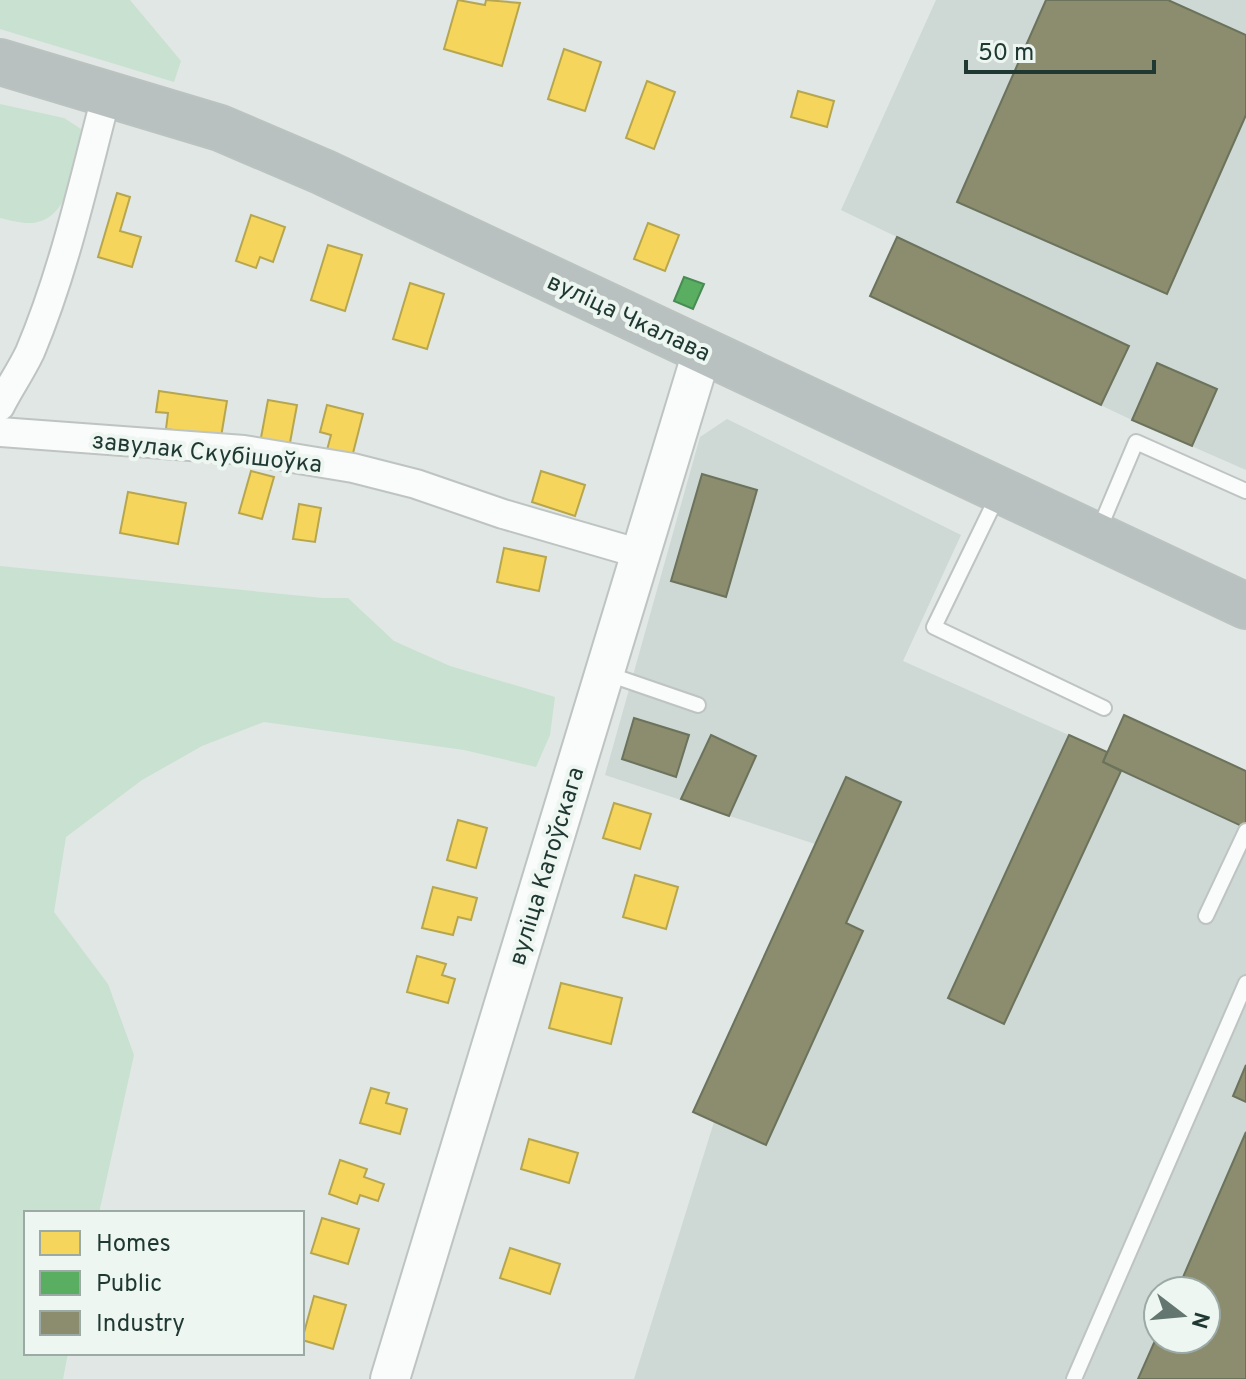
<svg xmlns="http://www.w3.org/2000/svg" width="1246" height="1379" viewBox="0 0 1246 1379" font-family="Overpass,sans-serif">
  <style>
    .built { fill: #ced8d4; fill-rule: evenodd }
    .green { fill: #c9e1d0 }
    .homes { fill: #f6d55c; stroke: #b6a64f; stroke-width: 2 }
    .public { fill: #5aae61; stroke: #488b53; stroke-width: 2 }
    .industry { fill: #8c8c6e; stroke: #6b735c; stroke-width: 2 }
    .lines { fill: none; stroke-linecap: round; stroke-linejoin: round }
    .lane-casing { stroke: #bec4c1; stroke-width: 18 }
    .street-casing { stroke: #bec4c1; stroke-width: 32 }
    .secondary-casing { stroke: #bdc4c1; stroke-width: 42 }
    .highway-casing { stroke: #bbc3c1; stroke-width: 48 }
    .lane { stroke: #fafbfb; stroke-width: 14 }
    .street { stroke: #fafbfb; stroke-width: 28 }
    .secondary { stroke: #fafbfb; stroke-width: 38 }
    .highway { stroke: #b8c1bf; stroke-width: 44 }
    .labels { text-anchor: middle; stroke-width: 8; stroke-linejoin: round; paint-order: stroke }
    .street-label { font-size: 24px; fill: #1f3932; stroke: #eef6f2 }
  </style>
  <rect width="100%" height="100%" fill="#e1e7e4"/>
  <g class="built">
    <path d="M936,0H1246V470L1132,420L870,296L897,237L841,210Z"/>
    <path d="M727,419L961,535L903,661L1107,752L1246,771V1379H634L714,1122L693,1112L815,844L605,775L700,437ZM1158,1291H1206V1339H1158Z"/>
  </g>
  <g class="green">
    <path d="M0,0H130L181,61L174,82L0,29Z"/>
    <path d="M0,104L64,118L81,129C75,162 72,226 25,223C17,222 8,220 0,218Z"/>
    <path d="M0,566L323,598H348L394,641L450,666L555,697L550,735L536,767L464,750L264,722L202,746L142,780L66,837L54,912L108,984L134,1055L99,1213H26V1353H68L63,1379H0Z"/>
  </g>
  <g class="homes">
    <path d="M458,0L485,5L486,0L520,3L502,66L444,49Z"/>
    <path d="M564,49L601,62L585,111L548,99Z"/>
    <path d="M647,81L675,92L654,149L626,138Z"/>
    <path d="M798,91L834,101L827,127L791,117Z"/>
    <path d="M117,193L130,197L120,231L141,237L132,267L98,257Z"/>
    <path d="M251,215L285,227L273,262L260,257L256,268L236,261Z"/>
    <path d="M648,223L679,235L665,271L634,259Z"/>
    <path d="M328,245L362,255L345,311L311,300Z"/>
    <path d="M410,283L444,294L427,349L393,339Z"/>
    <path d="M159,391L227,401L221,437L166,429L168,413L156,412Z"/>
    <path d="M268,400L297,405L289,448L260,443Z"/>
    <path d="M327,405L363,414L352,457L327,450L331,435L320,432Z"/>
    <path d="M251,471L274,477L262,519L239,513Z"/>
    <path d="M541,471L585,485L575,516L532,502Z"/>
    <path d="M128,492L186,503L178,544L120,533Z"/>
    <path d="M299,504L321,508L315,542L293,539Z"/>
    <path d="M504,548L546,557L539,591L497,582Z"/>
    <path d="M614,803L651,814L640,849L603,838Z"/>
    <path d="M458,820L487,828L476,868L447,860Z"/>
    <path d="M635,875L678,887L666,929L623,917Z"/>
    <path d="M433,887L477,898L471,920L458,917L453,935L422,928Z"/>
    <path d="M417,956L446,964L442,975L455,979L448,1003L407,992Z"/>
    <path d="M561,983L622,998L611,1044L549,1028Z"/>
    <path d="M371,1088L389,1093L386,1103L407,1109L400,1134L360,1123Z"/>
    <path d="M529,1139L578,1153L569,1183L521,1169Z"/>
    <path d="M340,1160L367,1169L364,1177L384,1184L378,1201L360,1195L357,1204L329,1194Z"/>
    <path d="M322,1218L359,1229L348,1264L311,1253Z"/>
    <path d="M510,1248L560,1264L550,1294L500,1278Z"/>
    <path d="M314,1296L346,1305L333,1349L302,1340Z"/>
  </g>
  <path class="public" d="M684,277L704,284L693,309L674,301Z"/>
  <g class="industry">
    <path d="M1046,0H1168L1246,35V115L1167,294L957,202Z"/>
    <path d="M897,237L1129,346L1101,405L870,296Z"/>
    <path d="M1157,363L1217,389L1192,446L1132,420Z"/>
    <path d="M702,474L757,490L726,597L671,581Z"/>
    <path d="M1124,715L1246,771V828L1103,762Z"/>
    <path d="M634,718L689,735L676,777L622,759Z"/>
    <path d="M711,735L756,756L729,816L681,799Z"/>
    <path d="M1069,735L1107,752L1103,762L1121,771L1004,1024L948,998Z"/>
    <path d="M846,777L901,802L846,923L863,931L766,1145L693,1112Z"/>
    <path d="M1246,1065V1102L1233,1096Z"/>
    <path d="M1246,1132V1379H1138L1158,1334V1339H1206V1291H1177Z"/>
  </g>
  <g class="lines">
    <g class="lane-casing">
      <g id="lane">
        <path d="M998,495L934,627L1104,708"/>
        <path d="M1098,532L1136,442L1246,491"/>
        <path d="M605,673L698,705"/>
        <path d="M1206,916L1246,831"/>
        <path d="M1074,1379L1246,983"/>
      </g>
    </g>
    <g class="street-casing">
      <g id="street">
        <path d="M0,406C9,388 21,371 30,352C65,269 84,180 107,93"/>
        <path d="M0,432L244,450L353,468L416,484L503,514L641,554"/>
      </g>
    </g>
    <g class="secondary-casing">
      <path id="secondary" d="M390,1379L702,352"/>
    </g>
    <g class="highway-casing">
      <path id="highway" d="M0,62L220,128L323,172L1246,606"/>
    </g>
    <use href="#lane" class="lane"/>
    <use href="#street" class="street"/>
    <use href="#secondary" class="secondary"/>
    <use href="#highway" class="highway"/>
  </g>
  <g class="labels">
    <g class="street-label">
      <text transform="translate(629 317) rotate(25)" y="8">вуліца Чкалава</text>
      <text transform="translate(207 452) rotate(6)" y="8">завулак Скубішоўка</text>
      <text transform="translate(546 866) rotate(-73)" y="8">вуліца Катоўскага</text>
    </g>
  </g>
  <rect x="24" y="1211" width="280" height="144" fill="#eef6f2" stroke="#9baaa5" stroke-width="2"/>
  <rect x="40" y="1231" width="40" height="24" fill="#f6d55c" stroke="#9baaa5" stroke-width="2"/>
  <text x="96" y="1251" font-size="24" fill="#1f3932">Homes</text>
  <rect x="40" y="1271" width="40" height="24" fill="#5aae61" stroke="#9baaa5" stroke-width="2"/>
  <text x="96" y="1291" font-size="24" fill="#1f3932">Public</text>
  <rect x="40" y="1311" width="40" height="24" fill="#8c8c6e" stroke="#9baaa5" stroke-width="2"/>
  <text x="96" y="1331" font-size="24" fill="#1f3932">Industry</text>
  <g transform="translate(1182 1315) rotate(106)"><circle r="38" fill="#eef6f2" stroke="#9baaa5" stroke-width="2"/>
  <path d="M0-6L14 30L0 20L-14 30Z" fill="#637670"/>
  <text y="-12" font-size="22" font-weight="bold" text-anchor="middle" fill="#1f3932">N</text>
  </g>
  <path d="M966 60v12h188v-12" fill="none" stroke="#1f3932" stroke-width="4"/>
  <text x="978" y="60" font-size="24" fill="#1f3932" stroke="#eef6f2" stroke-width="6" paint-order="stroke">50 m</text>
</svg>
